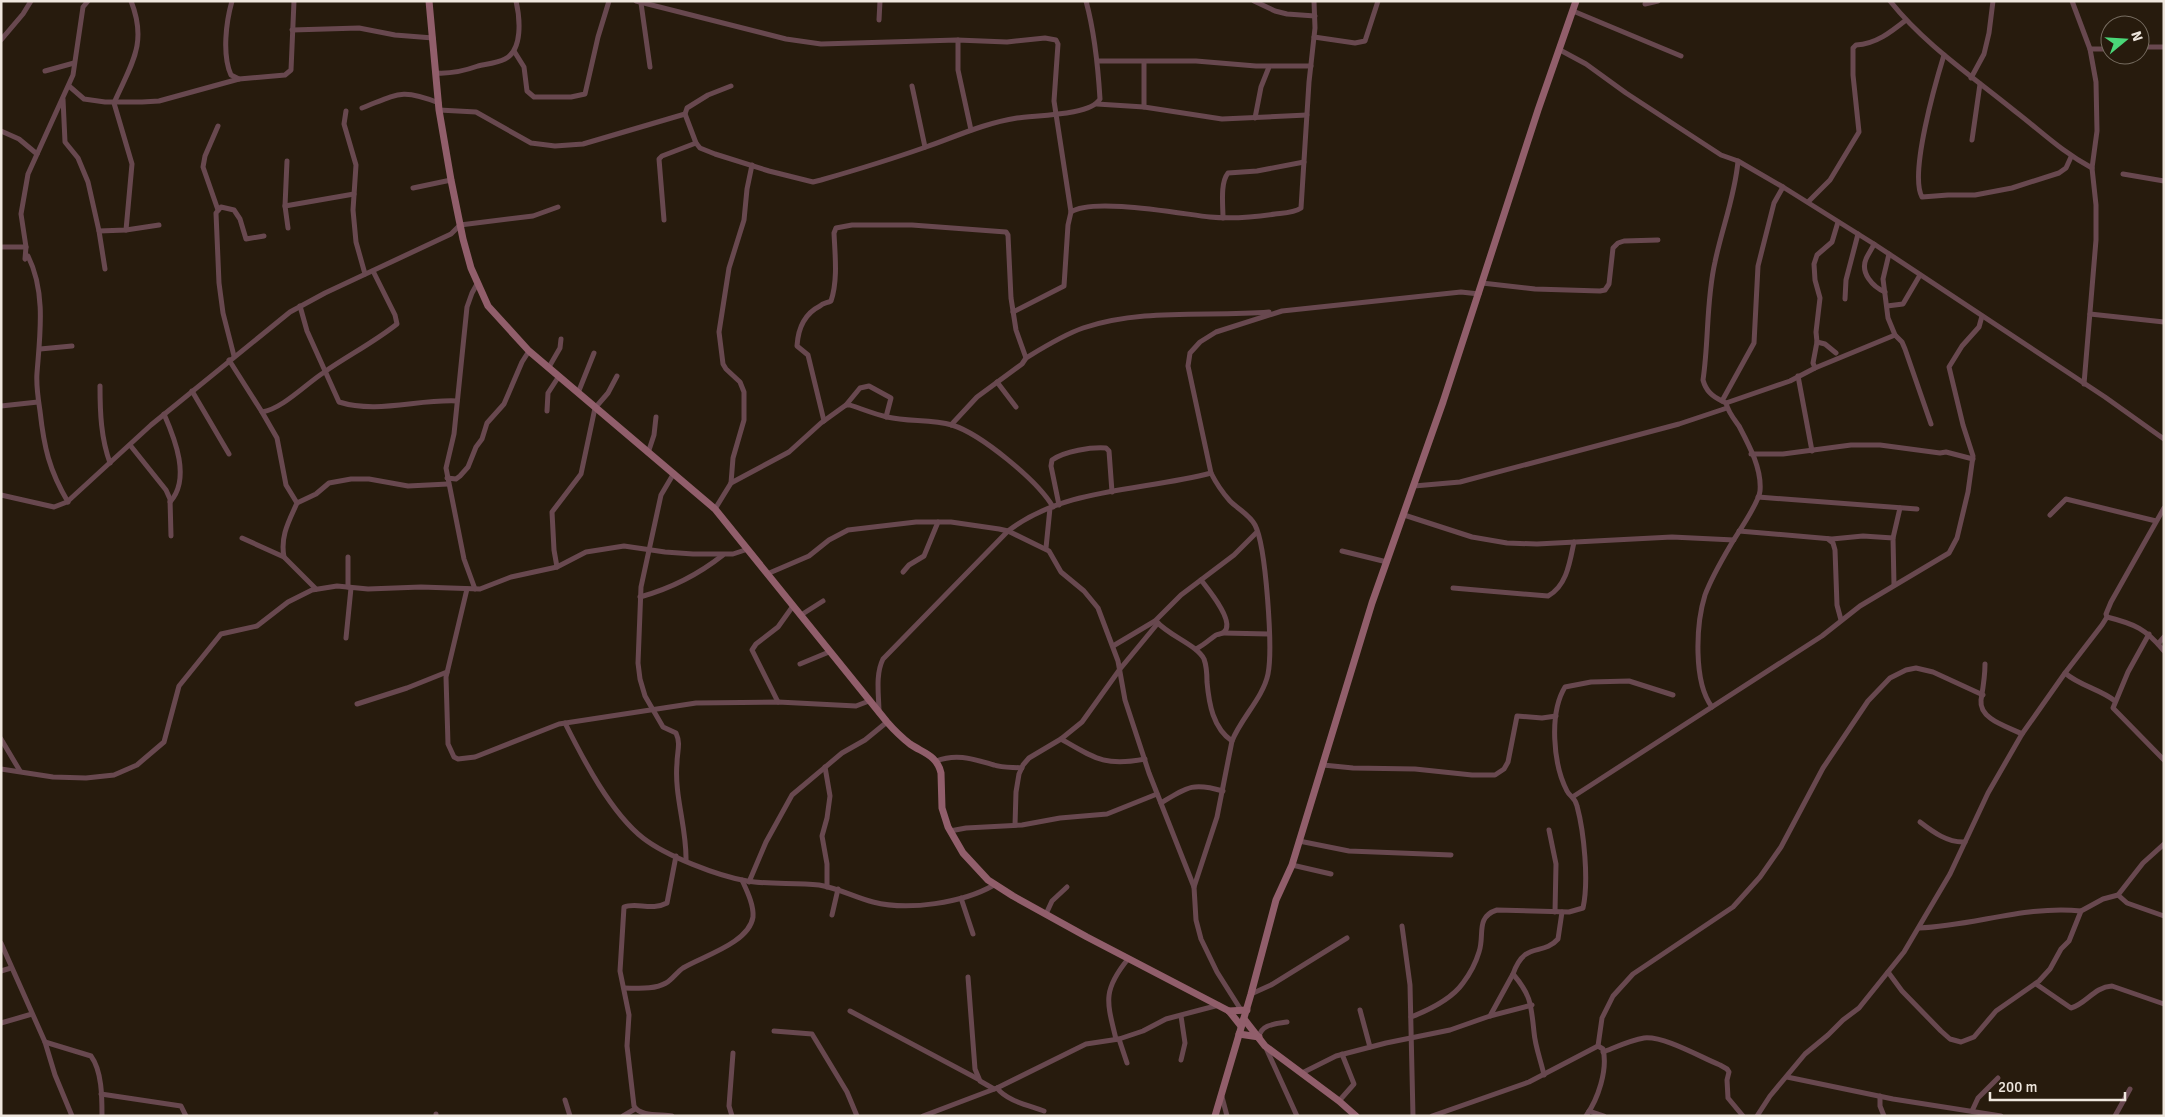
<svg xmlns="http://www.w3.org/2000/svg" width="2165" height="1117" viewBox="0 0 2165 1117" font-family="Signika,sans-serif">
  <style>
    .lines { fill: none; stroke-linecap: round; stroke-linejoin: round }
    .minor { stroke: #68484f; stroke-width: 5 }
    .secondary { stroke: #915e6b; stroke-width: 7 }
  </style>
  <rect width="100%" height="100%" fill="#271b0d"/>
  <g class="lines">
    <g class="minor">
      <path d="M232,1C226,22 222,55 231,75L239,79L285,75L291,70L294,1"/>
      <path d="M636,1L786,39L821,44L957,40L1007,42L1045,38L1056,40L1058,44L1054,101L1071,212"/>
      <path d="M1254,1L1275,11L1287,14L1315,16"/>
      <path d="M1890,1C1925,45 1972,76 2016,112C2042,132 2062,152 2092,168"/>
      <path d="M2072,1L2090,49L2096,82L2097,131L2092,168L2096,205V240L2084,384"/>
      <path d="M641,3L650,67"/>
      <path d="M1645,4L1658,1"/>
      <path d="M1573,11L1681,56"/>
      <path d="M879,20L880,1"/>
      <path d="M292,30L359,28L395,35L433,38"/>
      <path d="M1314,37L1355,43L1365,41L1378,1"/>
      <path d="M1,40L23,14L31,1"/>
      <path d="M958,40V70L971,130"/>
      <path d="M2140,47H2164"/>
      <path d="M2090,49H2110"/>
      <path d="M1560,50L1586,64L1626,93L1721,155L1738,161L1783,187L1874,244L2105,397L2164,439"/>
      <path d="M514,51L524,67L527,91L534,97H571L585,94L598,37L609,1"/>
      <path d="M1944,55C1936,81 1909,174 1922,197L1948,195H1975L2012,188L2059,173L2066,168L2071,157"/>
      <path d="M1098,61H1196L1256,66H1311"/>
      <path d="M1144,62V107"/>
      <path d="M45,71L74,63"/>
      <path d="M436,73C451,74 464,71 478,66C487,64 497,63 505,59C523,50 520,18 516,1"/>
      <path d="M1971,78L1984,54L1989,33L1993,1"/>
      <path d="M69,86L84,99L105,102H142L159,101L239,79"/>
      <path d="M731,86L708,95L687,108L685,114L696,143L700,148L715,154L769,171L813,182L821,180C856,170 892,159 926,147C957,136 985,123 1017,118C1035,115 1090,116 1100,99C1098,66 1095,34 1086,1"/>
      <path d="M912,86L925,147"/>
      <path d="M63,99L65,142L78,158L88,182L99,231L105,269"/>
      <path d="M1097,104L1144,107L1222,119L1307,115"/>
      <path d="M362,108C398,94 401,88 439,103"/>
      <path d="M439,110L476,112L531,143L555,146L583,144L685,114"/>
      <path d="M346,111L344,124L356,165L353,210L356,242L365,274"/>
      <path d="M1255,118L1261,87L1269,67"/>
      <path d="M218,126L205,156L203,167L218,210"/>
      <path d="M1,131L19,139L37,154"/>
      <path d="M1972,140L1980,84"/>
      <path d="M287,161L285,206L354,194"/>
      <path d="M2123,174L2164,181"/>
      <path d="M413,188L451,180"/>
      <path d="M1808,202L1830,180L1859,132L1853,75V48L1856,45C1876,44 1891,32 1906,20"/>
      <path d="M285,206L288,228"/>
      <path d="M1223,218C1223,205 1220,183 1228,173L1257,171L1304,162"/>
      <path d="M664,220L659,159L662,156L696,143"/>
      <path d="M126,230L132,164L114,103C131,64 148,44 131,1"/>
      <path d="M99,231L126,230L159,225"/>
      <path d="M1874,244C1872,249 1868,254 1866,259C1860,273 1873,287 1885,292"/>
      <path d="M1,247H26"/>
      <path d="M1482,283L1535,289L1600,291L1605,290L1609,284L1613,248L1618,243L1624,241L1658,240"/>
      <path d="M1845,299L1846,280L1858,234"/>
      <path d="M300,306L307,331L339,402C377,414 418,399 457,401"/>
      <path d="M1887,306L1903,304L1920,275"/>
      <path d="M1013,312L1064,286L1068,225L1071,212C1092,197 1182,214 1210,217C1231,219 1255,217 1275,214C1283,213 1294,213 1301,208L1309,82L1315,28L1314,1"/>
      <path d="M2090,314L2164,322"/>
      <path d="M1895,335L1902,342L1905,349L1931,424"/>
      <path d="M40,349L72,346"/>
      <path d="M1836,353L1825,344L1817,342L1816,332L1820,298L1815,280L1814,264L1817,255L1832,242L1838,222"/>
      <path d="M234,356L223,313L219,283L216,213L221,207L234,210L240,219L246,239L264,236"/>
      <path d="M1026,358C1044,347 1063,335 1083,328C1142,308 1208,317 1269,312"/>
      <path d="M229,360L262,412C282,409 306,384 323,373C347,356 373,343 397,324L395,315L373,271"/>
      <path d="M549,367L560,348L561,339"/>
      <path d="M1815,368L1813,363L1817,342"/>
      <path d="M1798,376L1812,451"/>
      <path d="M997,382L1016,407"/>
      <path d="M100,386C100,413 101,438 110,463"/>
      <path d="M192,391L229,454"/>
      <path d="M578,393L594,353"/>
      <path d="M1722,401C1712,396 1706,391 1703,380C1709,340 1706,301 1715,262C1722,228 1735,196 1738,161"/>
      <path d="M1726,403L1790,381L1815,368L1895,335L1888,318L1883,279L1889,254"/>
      <path d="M846,405L860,388L869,386L891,398L886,417"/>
      <path d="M1,406L38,402"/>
      <path d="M547,411L548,393L559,376"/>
      <path d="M262,412L277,438L286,485L297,503C289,521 280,536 284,557"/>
      <path d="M164,414C175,439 191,479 170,502"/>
      <path d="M824,421L808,355L797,346C798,329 804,314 820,306C823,303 827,303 831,301C838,280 835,255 834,233L836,228L852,225H912L1006,232L1008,235L1011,298L1016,330L1026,358L1022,364L977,397L951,425"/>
      <path d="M130,445L166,490L170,499L171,536"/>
      <path d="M648,453L654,435L656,417"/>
      <path d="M1751,454H1783L1851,445H1880L1940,453L1946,452L1973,459"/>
      <path d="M674,473L661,495L641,587L638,663L640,679L645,696L663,727L676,733C681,744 677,752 677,763C674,796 687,828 686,861"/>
      <path d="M447,478L456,479L460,476L468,467L476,447L482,439L487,423L504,404L522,362L529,351"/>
      <path d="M731,483L733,458L744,420V392L740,382L726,369L723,364L719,332L729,268L744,220L747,189L752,165"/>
      <path d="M1414,486L1460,482L1679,424L1727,408"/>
      <path d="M1,495L54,507L67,502L151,425L290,312L325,293L451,234L460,225L533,216L558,207"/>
      <path d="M1758,497L1917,509"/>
      <path d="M68,502C49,470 44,447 40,411C38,398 36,386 37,373C40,334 46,292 28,256L25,259L26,247L21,214L28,174L73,75L83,7L88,1"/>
      <path d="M297,503L316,494L329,483L351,479H369L408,486L448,484"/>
      <path d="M1059,505L1051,466L1052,460C1065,451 1091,447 1106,448L1109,451L1112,492"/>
      <path d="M715,509L731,483L789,452L821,423L846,405H850C862,409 874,414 887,417C908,422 931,419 952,425C981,434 1038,481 1053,507"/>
      <path d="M1404,515L1472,537L1507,543L1537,544L1672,537L1734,540"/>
      <path d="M2050,515L2066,499L2156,521"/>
      <path d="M1739,531L1832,539L1863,536L1893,538L1894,585"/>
      <path d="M242,538L284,557L316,589"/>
      <path d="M1893,538L1900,508"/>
      <path d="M1828,539L1833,543L1835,550L1837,605L1841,620"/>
      <path d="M1046,548L1050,508"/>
      <path d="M1342,551L1387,562"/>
      <path d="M557,567L554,550L552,512L581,474L595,408L608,393L617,376"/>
      <path d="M903,572L909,565L924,556L938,522"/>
      <path d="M767,574L809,556L829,540L848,530L916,522H951L999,529L1008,531L1049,551L1061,572L1084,591L1098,608L1118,661L1125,700L1149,773L1194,887L1196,920L1201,939L1217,972L1241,1010"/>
      <path d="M348,587V557"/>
      <path d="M1453,588L1548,596C1567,586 1570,561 1574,542"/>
      <path d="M467,589L446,677L448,744L454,757L458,759L475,757L559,724L696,703L778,702L856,706L869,701"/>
      <path d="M475,589L464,559L446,468L454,434L467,307L472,293L477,284"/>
      <path d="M640,597C669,589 699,574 723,555"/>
      <path d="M801,615L823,601"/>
      <path d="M2107,617C2135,624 2146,629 2164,651"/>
      <path d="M1156,621C1169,636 1197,645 1204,659C1207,667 1207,675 1207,682C1209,704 1213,728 1232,741"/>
      <path d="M1223,633L1269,634"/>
      <path d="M2149,634L2128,672L2113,708L2164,760"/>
      <path d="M346,638L351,588"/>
      <path d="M2158,644L2164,637"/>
      <path d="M1113,646L1155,621L1181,595L1234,555L1257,532"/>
      <path d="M1196,649C1204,645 1210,639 1216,635C1219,634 1222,634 1224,632C1236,622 1207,588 1201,580"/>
      <path d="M800,664L829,652"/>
      <path d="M1985,664C1985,677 1983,688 1981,700C1979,720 2009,727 2022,734"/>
      <path d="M2065,673C2080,686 2100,689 2115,701"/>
      <path d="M778,702L752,650L756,644L778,627L793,606"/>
      <path d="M357,704L407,688L447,672"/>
      <path d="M1712,707C1693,682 1696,624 1705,595C1712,576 1723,558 1733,541C1740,530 1759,502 1760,491C1762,469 1749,445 1739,426C1734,419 1728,412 1726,403L1722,401L1754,343L1758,266L1774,203L1783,187"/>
      <path d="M879,713C879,696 875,675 883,659L1008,531C1065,487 1144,491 1211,473"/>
      <path d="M565,723C583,759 611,813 643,838C666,856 718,876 747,881C771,885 795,882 819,885C838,888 854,897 873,902C908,911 963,903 994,885"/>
      <path d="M1,739L20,771"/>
      <path d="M1061,739C1094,758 1105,767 1145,759"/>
      <path d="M936,761C957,753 973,759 994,765C1003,768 1013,767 1022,768"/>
      <path d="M1323,765L1353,768L1415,769L1472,775H1495L1504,769L1508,762L1517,716L1542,718L1556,716"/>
      <path d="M825,767L830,796L827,818L822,836L827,864V887"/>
      <path d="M1,769L53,777L86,778L114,775L137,765L164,742L179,686L221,634L257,626L288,602L312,590L337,586L368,589L421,587L480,589L511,577L557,567L586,552L624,546L665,552L693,554H733L748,549"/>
      <path d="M1574,796L1822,636L1860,606L1949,553L1957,538L1968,492L1973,456L1963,425L1949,367L1962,346L1979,327L1982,316"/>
      <path d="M1161,803C1187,787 1193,782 1223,791"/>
      <path d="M1920,822C1933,832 1948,843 1965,842"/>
      <path d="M1015,825L1016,792L1019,774L1023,765L1029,758L1061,739L1082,722L1120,669L1158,623"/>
      <path d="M1549,830L1556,864L1555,912"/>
      <path d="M950,831L966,828L1022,825L1060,818L1107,814L1157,794"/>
      <path d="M1299,841L1349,851L1451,855"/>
      <path d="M1292,865L1331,874"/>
      <path d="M749,882L766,842L792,795L842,753L865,740L887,722"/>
      <path d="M1194,887L1217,817L1232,741C1241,718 1263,698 1268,674C1273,649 1266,546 1255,525C1250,515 1238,509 1230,501C1222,492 1216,483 1211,473L1188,366L1190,353L1200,342L1216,332L1282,311L1461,292L1479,294"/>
      <path d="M2118,895L2127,903L2164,916"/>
      <path d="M961,898L973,934"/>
      <path d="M1046,914L1052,901L1067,887"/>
      <path d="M832,915L838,889"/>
      <path d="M1402,926L1410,985L1413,1116"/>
      <path d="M1919,928C1973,926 2027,905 2081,911"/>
      <path d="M1,943L45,1042L55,1075L72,1116"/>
      <path d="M1,971L11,968"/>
      <path d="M1888,972L1902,991L1941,1031L1950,1039L1961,1042L1974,1037L1996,1011L2039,981L2050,969L2061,949L2069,941L2081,911L2103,899L2118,895L2143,863L2164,844"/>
      <path d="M968,977L975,1069L980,1081L994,1089"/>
      <path d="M2036,984L2071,1008C2086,1004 2094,987 2112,986L2164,1004"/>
      <path d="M624,988C637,988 654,990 666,983C672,980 677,972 683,968C703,956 749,943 753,917C754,905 747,891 742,880"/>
      <path d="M1251,994L1271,985L1347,938"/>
      <path d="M1360,1010L1370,1047"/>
      <path d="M850,1011L978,1079"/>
      <path d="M1181,1016L1185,1043L1181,1060"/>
      <path d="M1490,1016L1513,974"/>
      <path d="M1411,1017C1429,1010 1451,1000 1463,983C1469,975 1476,962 1479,952C1485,935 1475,917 1497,910L1569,912L1583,908C1589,881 1584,832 1577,806C1575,797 1570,797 1567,791C1553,764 1549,713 1565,687L1591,682L1629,681L1673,695"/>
      <path d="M1,1023L32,1014"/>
      <path d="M774,1031L812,1034L847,1092L857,1116"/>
      <path d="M1259,1037C1261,1024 1276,1024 1287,1022"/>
      <path d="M1116,1039C1107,1002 1102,991 1128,959"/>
      <path d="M1119,1039L1127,1063"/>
      <path d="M45,1042L91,1056C102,1071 102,1097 102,1116"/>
      <path d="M1598,1046L1602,1018L1613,996L1633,974L1733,907L1760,877L1781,847L1823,768L1868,701L1890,678L1906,670L1916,668L1933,672L1983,695"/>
      <path d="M1266,1048L1297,1116"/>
      <path d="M1603,1052C1616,1047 1631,1040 1644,1038C1665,1036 1700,1057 1720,1065L1727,1069L1729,1072L1727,1080L1728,1098L1743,1116"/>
      <path d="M1302,1073L1336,1056L1386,1043L1450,1030L1490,1016L1532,1005"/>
      <path d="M1544,1075C1541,1061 1535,1046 1534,1032C1531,1004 1531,995 1513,974C1525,940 1542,957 1558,939L1562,912"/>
      <path d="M1787,1077L1893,1099L2001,1116"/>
      <path d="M997,1088C1007,1101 1028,1105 1044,1111"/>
      <path d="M101,1094L181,1106L186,1116"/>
      <path d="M1880,1096V1106L1884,1116"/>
      <path d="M1222,1097L1227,1116"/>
      <path d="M565,1100L570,1116"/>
      <path d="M1339,1101L1354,1084L1342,1054"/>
      <path d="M1589,1111L1604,1116"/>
      <path d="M1972,1111L1978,1098L1998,1078"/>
      <path d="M436,1114V1116"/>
      <path d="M623,1116L635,1109"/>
      <path d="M672,1116C661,1114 640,1117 634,1106L627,1046L629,1015L620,971L624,907C636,902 652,911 667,903L676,856"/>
      <path d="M732,1116L729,1106L733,1053"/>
      <path d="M923,1116L997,1088L1086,1044L1119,1039L1143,1031L1166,1019L1219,1005"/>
      <path d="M1432,1116L1529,1082L1598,1046L1603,1049C1608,1070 1598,1099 1586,1116"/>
      <path d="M1757,1116L1770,1096L1805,1054L1828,1035L1843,1020L1859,1008L1904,952L1950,874L1988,793L2022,734L2065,673L2102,625L2107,617L2106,614L2111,602L2164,508"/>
      <path d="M2115,1116L2130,1089"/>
    </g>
    <g class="secondary">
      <path d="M429,1L439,110L451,180L463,239L471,268L488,306L529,351L715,509L887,722C894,730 901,737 910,744C923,753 937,755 941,773L942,808L948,827L963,853L988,880L1013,896L1087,937L1229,1011L1241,1026"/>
      <path d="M1229,1011L1247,1010"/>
      <path d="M1244,1019L1265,1046L1339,1101L1356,1116"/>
      <path d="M1239,1034L1259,1037"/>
      <path d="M1215,1116L1251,994L1276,900L1292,865L1372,603L1443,402L1538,110L1576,1"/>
    </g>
  </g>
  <rect width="2165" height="1117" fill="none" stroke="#efe7de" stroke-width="5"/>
  <g transform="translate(2125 40) rotate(72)"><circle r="24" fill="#271b0d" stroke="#776d61"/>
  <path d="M0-4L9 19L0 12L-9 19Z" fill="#4ad778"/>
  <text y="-8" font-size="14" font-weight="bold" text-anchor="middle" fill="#efe7de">N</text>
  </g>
  <path d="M1990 1092v8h135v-8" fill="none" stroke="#efe7de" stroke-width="2.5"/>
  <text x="1998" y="1092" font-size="15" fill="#efe7de" stroke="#271b0d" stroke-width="4" paint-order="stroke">200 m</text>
</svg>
